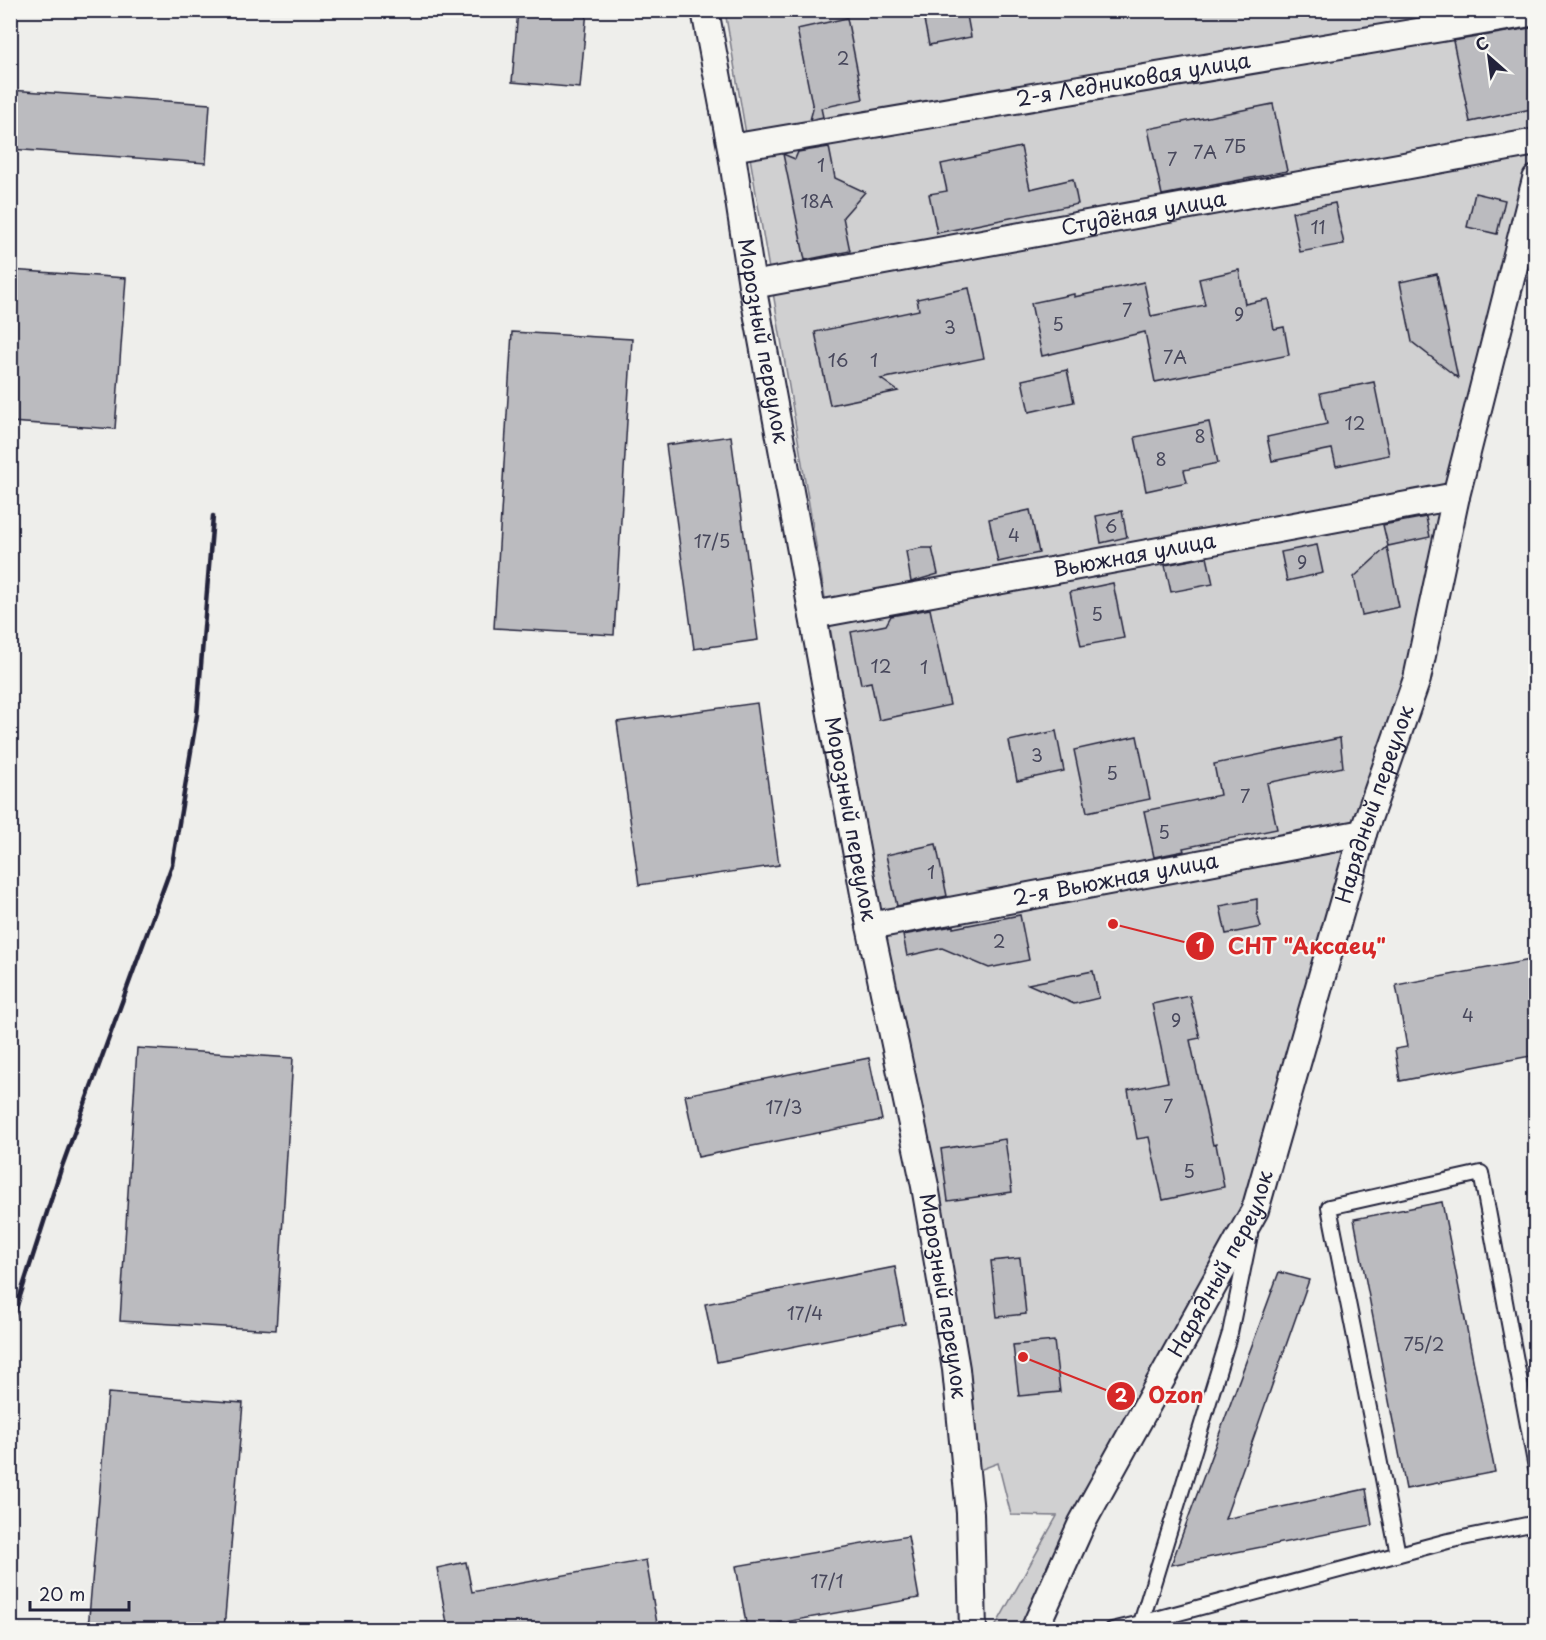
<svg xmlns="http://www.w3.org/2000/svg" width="1546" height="1640" viewBox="0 0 1546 1640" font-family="'Playpen Sans',sans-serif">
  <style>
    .green { fill: #d0d0d1; stroke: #797986; stroke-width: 1.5 }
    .building { fill: #bbbbbf; stroke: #22223b; stroke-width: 1.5 }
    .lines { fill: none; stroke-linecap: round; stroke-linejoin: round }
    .service-casing { stroke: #22223b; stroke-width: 18 }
    .minor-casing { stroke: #22223b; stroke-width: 30 }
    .service { stroke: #f6f6f2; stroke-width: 14 }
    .minor { stroke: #f6f6f2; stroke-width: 26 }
    .rail { stroke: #22223b; stroke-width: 4.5 }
    .labels { text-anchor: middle; stroke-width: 4.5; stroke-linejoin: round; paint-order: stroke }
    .number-label { font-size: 18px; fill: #48485c }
    .street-label { font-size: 21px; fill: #22223b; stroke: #f6f6f2 }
    .leader { fill: none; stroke: #d62828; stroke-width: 2 }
    .callout-dot { fill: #d62828; stroke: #f6f6f2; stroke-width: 2 }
    .mark-label { font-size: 18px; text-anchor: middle; font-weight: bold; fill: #fff }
    .callout-label { font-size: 22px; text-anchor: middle; font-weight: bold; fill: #d62828; stroke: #f6f6f2; stroke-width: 4.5; stroke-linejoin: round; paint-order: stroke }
  </style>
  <rect width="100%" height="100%" fill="#eeeeeb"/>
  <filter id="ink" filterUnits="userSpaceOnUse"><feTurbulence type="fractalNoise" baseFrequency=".0167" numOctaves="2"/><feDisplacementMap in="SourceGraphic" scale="12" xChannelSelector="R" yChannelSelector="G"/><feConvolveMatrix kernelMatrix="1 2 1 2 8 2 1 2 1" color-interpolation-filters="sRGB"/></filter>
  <g filter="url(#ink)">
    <path class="green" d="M725,11H1535V250L1461,495L1300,1095L1027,1629H994L1057,1516L1011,1515L998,1463L974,1472Z"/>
    <g class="building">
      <path d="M518,10H587L580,88L512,82Z"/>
      <path d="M922,10H966L971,37L929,45Z"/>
      <path d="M847,18L863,99L821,108L823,117L810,120L813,109L797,29Z"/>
      <path d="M1536,27V98L1531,109L1470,122L1453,41Z"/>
      <path d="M10,90L210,104L206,163L10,149Z"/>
      <path d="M1273,104L1287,171L1162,195L1148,129Z"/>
      <path d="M829,147L835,178L865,192L843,217L850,251L805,260L783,154L795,159L798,152Z"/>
      <path d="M1021,147L1030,189L1073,179L1078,204L937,233L929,194L947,191L941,164Z"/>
      <path d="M1475,193L1505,200L1497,234L1467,227Z"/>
      <path d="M1335,203L1344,244L1300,252L1292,212Z"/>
      <path d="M10,270L126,278L115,429L10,422Z"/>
      <path d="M1239,270L1245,304L1268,299L1274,329L1284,327L1289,355L1155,382L1145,332L1042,356L1031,303L1074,294V297L1144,282L1151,316L1205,305L1199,279Z"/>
      <path d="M1437,274L1446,321L1458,378L1412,342L1400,282Z"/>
      <path d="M969,288L984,358L881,379L898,391L830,405L815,332L919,310L917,299Z"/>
      <path d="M512,332L632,339L614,635L494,628Z"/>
      <path d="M1067,370L1074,402L1029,412L1022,380Z"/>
      <path d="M1374,382L1389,455L1336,466L1332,449L1272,461L1267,437L1327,424L1320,393Z"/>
      <path d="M1209,422L1218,463L1184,470L1187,482L1146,491L1135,437Z"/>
      <path d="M731,436L758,640L694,649L666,445Z"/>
      <path d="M1030,510L1039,553L998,562L989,519Z"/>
      <path d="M1122,511L1127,537L1101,543L1096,516Z"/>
      <path d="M1426,517L1430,537L1388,546L1383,525Z"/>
      <path d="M1317,545L1323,573L1287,581L1281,552Z"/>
      <path d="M1387,547L1399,607L1362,615L1354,577Z"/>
      <path d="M921,548H932L938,574L911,582L906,551Z"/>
      <path d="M1207,557L1213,584L1171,592L1165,565Z"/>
      <path d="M1113,583L1124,638L1081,646L1070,592Z"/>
      <path d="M930,609L950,705L879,720L871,682L861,684L851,632L886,625L891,616Z"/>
      <path d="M757,703L779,865L639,885L617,722Z"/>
      <path d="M1056,731L1064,771L1017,781L1009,741Z"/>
      <path d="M1137,736L1150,799L1087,812L1074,750Z"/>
      <path d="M1340,738L1343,767L1267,783L1277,829L1183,848L1184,851L1154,857L1144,811L1220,795L1214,764Z"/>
      <path d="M936,844L947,896L897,906L886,855Z"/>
      <path d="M1257,899V913L1261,927L1226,934L1220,906Z"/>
      <path d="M1020,915L1029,960L989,968L942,948L907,956L903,935L953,926V928Z"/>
      <path d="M1536,959V1055L1400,1081L1395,1049L1407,1047L1396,985Z"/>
      <path d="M1093,971L1099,998L1074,1004L1028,984Z"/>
      <path d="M1190,996L1200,1038L1190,1040L1213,1145L1216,1144L1224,1187L1163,1200L1149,1137L1137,1139L1128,1090L1168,1082L1152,1004Z"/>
      <path d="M137,1048L293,1058L276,1330L120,1321Z"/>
      <path d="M869,1058L882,1120L698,1157L685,1095Z"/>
      <path d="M1005,1139L1012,1192L948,1201L941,1149Z"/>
      <path d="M1442,1202L1495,1472L1406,1489L1354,1219Z"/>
      <path d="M1020,1258L1026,1314L997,1317L991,1261Z"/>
      <path d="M895,1267L905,1324L717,1362L705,1304Z"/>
      <path d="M1279,1272L1309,1280L1225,1519L1366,1489L1372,1525L1171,1565Z"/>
      <path d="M1054,1341L1060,1392L1019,1396L1013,1345Z"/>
      <path d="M108,1393L243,1403L224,1629H88Z"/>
      <path d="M908,1536L919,1598L747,1629L736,1566Z"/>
      <path d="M646,1560L658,1629H448L437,1568L466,1562L472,1592Z"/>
    </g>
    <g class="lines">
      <g class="service-casing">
        <g id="service">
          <path d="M1398,1554L1329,1207L1481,1173L1536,1468"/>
          <path d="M1141,1623L1230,1333L1250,1235"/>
          <path d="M1112,1630L1141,1623L1448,1541L1536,1523"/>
        </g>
      </g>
      <g class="minor-casing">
        <g id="minor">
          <path id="s1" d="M705,10L731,148L752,285L870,926L925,1186L956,1369L970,1513L973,1630"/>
          <path id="s2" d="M731,148L1536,12"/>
          <path id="s3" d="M752,285L1536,142"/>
          <path id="s4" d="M813,615L1456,496"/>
          <path id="s5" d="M870,926L1363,833"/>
          <path id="s6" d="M1034,1630L1082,1523L1255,1210L1363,833L1417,679L1456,496L1536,179"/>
        </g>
      </g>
      <use href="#service" class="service"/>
      <use href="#minor" class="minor"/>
      <path class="rail" d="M10,1327L61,1169L172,865L197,715L213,516"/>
    </g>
  </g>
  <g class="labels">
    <g class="number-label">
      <text x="843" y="65">2</text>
      <text x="1235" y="153">7Б</text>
      <text x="1205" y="159">7А</text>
      <text x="1172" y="166">7</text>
      <text x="821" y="172">1</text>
      <text x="817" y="208">18А</text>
      <text x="1318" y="234">11</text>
      <text x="1127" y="317">7</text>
      <text x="1239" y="321">9</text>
      <text x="1058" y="331">5</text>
      <text x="950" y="334">3</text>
      <text x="1175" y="364">7А</text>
      <text x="838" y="367">16</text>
      <text x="874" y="367">1</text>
      <text x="1355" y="430">12</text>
      <text x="1200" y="443">8</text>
      <text x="1161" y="466">8</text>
      <text x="1111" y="533">6</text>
      <text x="1014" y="542">4</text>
      <text x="712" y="548">17/5</text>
      <text x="1302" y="569">9</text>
      <text x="1097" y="621">5</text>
      <text x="881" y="673">12</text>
      <text x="924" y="674">1</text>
      <text x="1037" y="762">3</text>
      <text x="1112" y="780">5</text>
      <text x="1245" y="803">7</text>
      <text x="1164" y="839">5</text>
      <text x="931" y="879">1</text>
      <text x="999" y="948">2</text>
      <text x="1468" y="1022">4</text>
      <text x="1176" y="1027">9</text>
      <text x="1168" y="1113">7</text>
      <text x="784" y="1114">17/3</text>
      <text x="1189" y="1178">5</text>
      <text x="805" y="1320">17/4</text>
      <text x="1424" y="1351">75/2</text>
      <text x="827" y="1588">17/1</text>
    </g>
    <g class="street-label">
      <text dy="7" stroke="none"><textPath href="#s2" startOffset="408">2-я Ледниковая улица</textPath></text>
      <text dy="7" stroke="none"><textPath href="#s3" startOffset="398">Студёная улица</textPath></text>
      <text dy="7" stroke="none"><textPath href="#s1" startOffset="336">Морозный переулок</textPath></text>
      <text dy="7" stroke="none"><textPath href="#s4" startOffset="327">Вьюжная улица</textPath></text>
      <text dy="7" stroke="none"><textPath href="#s6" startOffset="898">Нарядный переулок</textPath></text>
      <text dy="7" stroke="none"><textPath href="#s1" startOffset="822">Морозный переулок</textPath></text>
      <text dy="7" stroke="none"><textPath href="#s5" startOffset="250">2-я Вьюжная улица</textPath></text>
      <text dy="7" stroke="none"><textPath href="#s6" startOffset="412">Нарядный переулок</textPath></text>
      <text dy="7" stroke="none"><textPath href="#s1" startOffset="1308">Морозный переулок</textPath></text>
    </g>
  </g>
  <path class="leader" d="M1113 924L1200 946M1023 1357L1121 1396"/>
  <g class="callout-dot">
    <circle cx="1113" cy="924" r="6"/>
    <circle cx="1023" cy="1357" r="6"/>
    <circle cx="1200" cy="946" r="15"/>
    <circle cx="1121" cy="1396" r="15"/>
  </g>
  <g class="mark-label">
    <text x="1200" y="952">1</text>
    <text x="1121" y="1402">2</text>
  </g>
  <g class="callout-label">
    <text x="1307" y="954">СНТ "Аксаец"</text>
    <text x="1176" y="1403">Ozon</text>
  </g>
  <rect width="1546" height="1640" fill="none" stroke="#f6f6f2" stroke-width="36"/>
  <rect x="18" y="18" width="1510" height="1604" fill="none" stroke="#22223b" stroke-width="2" filter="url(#ink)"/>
  <g transform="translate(1489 57) rotate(332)" stroke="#f6f6f2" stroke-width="4.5" paint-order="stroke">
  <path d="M0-4.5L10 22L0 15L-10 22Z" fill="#22223b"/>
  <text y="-9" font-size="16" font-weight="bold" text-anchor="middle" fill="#22223b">С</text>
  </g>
  <path d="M30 1601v9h99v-9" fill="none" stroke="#22223b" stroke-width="3"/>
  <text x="39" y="1601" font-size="18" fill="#22223b" stroke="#f6f6f2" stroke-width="4.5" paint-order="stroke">20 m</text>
</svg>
